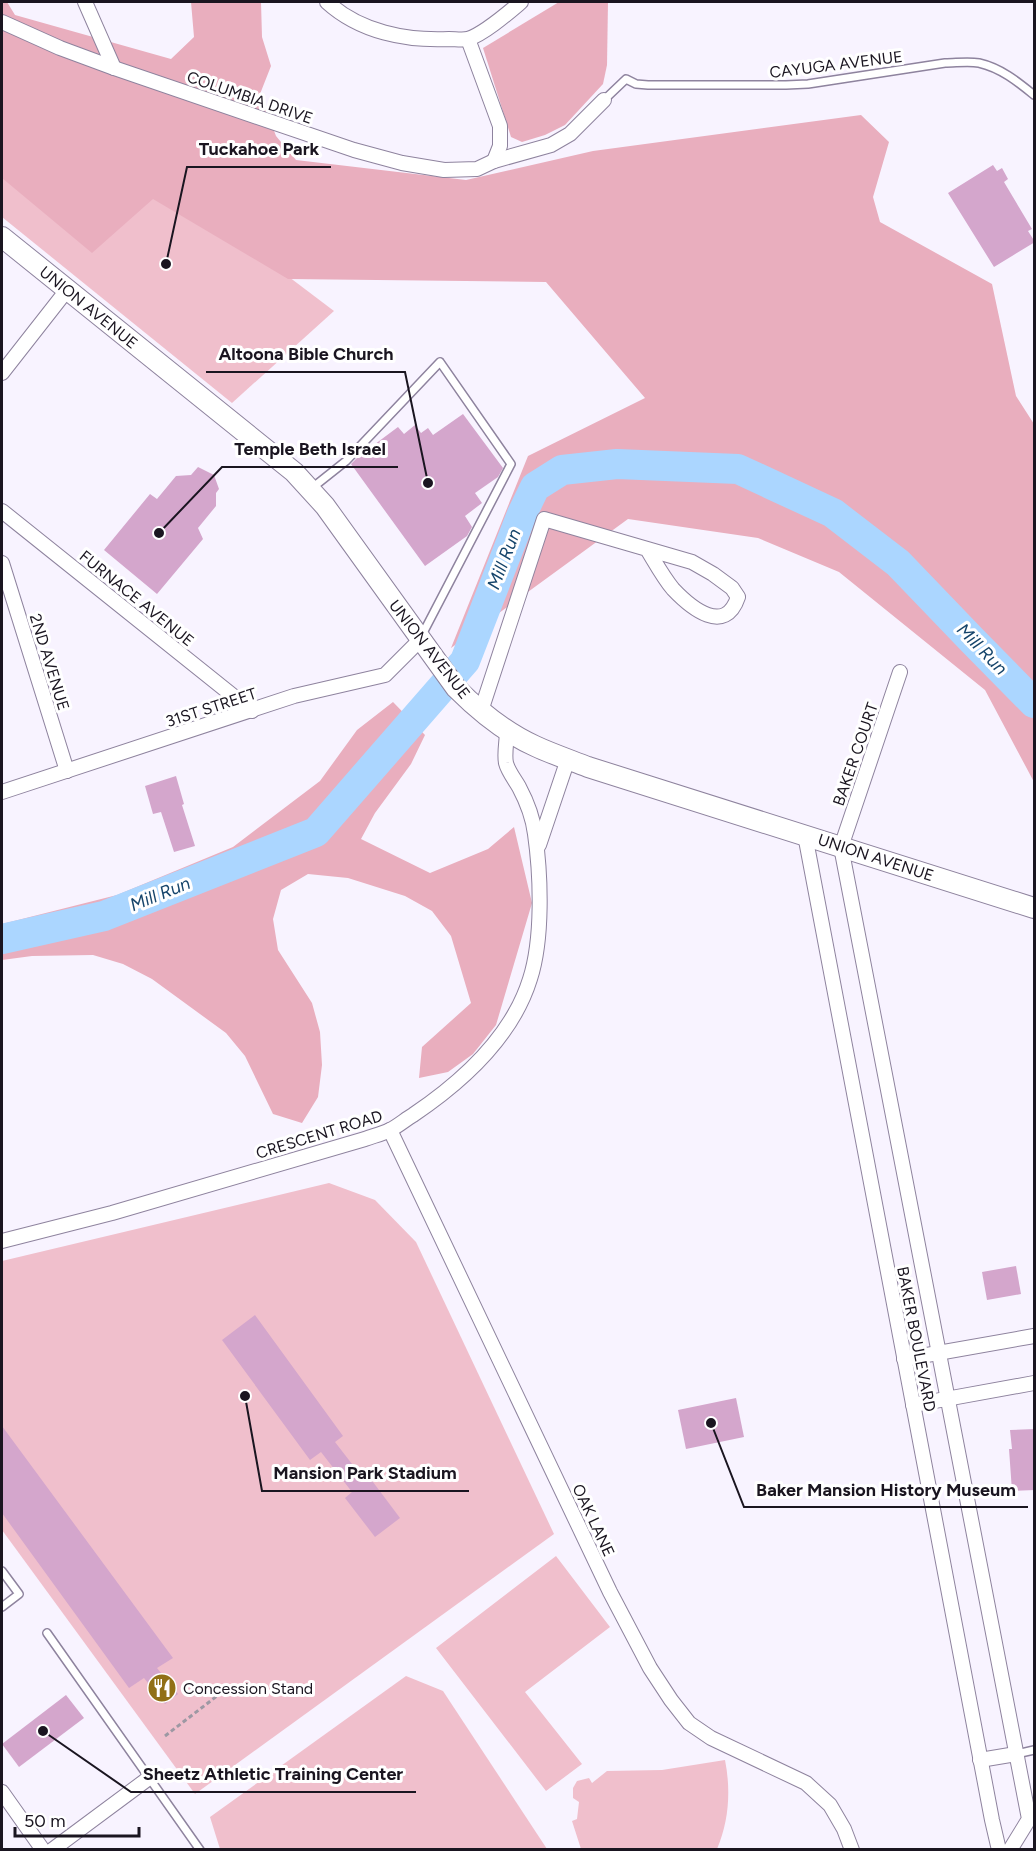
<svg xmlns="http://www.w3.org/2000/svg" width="1036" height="1851" viewBox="0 0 1036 1851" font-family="Figtree,sans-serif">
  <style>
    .green { fill: #f0bfcc }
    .forest { fill: #e9aebe }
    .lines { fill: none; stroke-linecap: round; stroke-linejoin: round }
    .river { stroke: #abd6ff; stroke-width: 30 }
    .building { fill: #d4a6cc }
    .service-casing { stroke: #8e839e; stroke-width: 10 }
    .minor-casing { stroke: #8e839e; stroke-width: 16 }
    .secondary-casing { stroke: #8e839e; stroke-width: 22 }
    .path { stroke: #9d98a3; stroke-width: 3; stroke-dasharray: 4.5 3; stroke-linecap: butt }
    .service { stroke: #fff; stroke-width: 7 }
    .minor { stroke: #fff; stroke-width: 14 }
    .secondary { stroke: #fff; stroke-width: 20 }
    .labels { text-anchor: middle; stroke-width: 6; stroke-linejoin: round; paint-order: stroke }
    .street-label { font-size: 16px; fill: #1a1520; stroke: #fff }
    .poi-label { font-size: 16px; fill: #1a1520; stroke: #fff; text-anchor: start }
    .water-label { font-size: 18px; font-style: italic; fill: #16456b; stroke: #fff }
    .leader { fill: none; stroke: #1a1520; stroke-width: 2 }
    .callout-dot { fill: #1a1520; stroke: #fff; stroke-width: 2 }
    .callout-label { font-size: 18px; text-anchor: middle; font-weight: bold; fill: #1a1520; stroke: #fff; stroke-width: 6; stroke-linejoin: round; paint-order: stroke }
  </style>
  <rect width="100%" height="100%" fill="#f8f3ff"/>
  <g class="green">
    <path d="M2,60L334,311L232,403L2,217Z"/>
    <path d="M329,1183L375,1200L416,1242L554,1534L195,1794L2,1530V1261Z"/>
    <path d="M556,1556L610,1627L525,1692L582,1764L546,1791L436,1648Z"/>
    <path d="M406,1676L443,1691L547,1849H220L210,1817Z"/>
    <path d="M725,1760C731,1790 729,1821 717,1849H581L572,1821L577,1819L579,1802L573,1798V1788L577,1781L589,1778L592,1783L607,1771L662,1770Z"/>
  </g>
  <g class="forest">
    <path d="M2,2H7L15,15L171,59L194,37L191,2H261L262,37L271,66L260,94L276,136L296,160L466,180L593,151L861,115L889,142L873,197L880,222L992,284L1016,396L1034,424V782L985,690L839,572L758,538L628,519L451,648L528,456L645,398L546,282L288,279L153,199L92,253L2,178Z"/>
    <path d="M559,2H608L607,65L603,84L565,125L545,135L522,142L511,137L483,48Z"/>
    <path d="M393,702L425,735L411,764L375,813L361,839L430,873L488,849L514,827L532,903L496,1025L473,1054L448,1072L419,1078L422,1047L471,1003L451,936L432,911L405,896L348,878L308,874L281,890L273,919L278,950L312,1003L320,1032L322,1065L318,1097L302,1123L273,1114L245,1056L226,1033L152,979L123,964L93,955L32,956L2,960V924L117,895L233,847L320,781L357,730Z"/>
  </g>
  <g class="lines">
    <path class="river" d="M2,939L104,916L316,832L465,661L522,514L535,487L562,470L617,464L738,469L833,513L898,563L972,640L1034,703"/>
  </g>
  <g class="building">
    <path d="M993,165L997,171L1002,168L1008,179L1004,182L1032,229L1028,231L1035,242L994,267L948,193Z"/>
    <path d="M463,414L503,468L498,477L475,493L482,503L465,516L472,527L467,536L425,566L351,464L359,456L398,427L404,434L415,425L421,433L428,428L433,435Z"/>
    <path d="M198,467L214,475L219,489L216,493V506L198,528L203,539L157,594L104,550L150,494L157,499L176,476L191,475Z"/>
    <path d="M176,776L184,804L182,805L195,846L174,852L161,812L153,814L145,786Z"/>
    <path d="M1016,1266L1021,1294L987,1300L982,1272Z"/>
    <path d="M255,1315L343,1436L335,1442L366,1482L370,1478L400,1518L375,1537L345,1498L352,1492L321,1452L310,1460L222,1340Z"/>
    <path d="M736,1398L744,1437L686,1449L678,1410Z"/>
    <path d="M2,1426L173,1658L157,1668L178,1694L165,1704L144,1678L129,1688L2,1513Z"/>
    <path d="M1035,1429V1490L1012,1491L1009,1449H1012L1010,1430Z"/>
    <path d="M66,1695L84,1718L19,1767L2,1744Z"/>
  </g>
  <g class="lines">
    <g class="service-casing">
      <g id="service">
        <path d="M604,100L626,79L636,84L648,85H786L808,84L945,63C956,63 968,61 979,63C1001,68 1018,82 1034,95"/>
        <path d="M312,488L346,461L440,362L511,464L422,635"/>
        <path d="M2,1571L19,1594L2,1607"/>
        <path d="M47,1633L200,1850"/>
        <path d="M1016,1754L1034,1750"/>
      </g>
    </g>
    <g class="minor-casing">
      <g id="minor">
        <path d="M85,2L114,68"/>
        <path d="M327,2C360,32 406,41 449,39C455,39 462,40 468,39C484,34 508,13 521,2"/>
        <path d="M2,22L60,48L114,68L354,150L402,163L444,170L477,169L494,161L551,145L570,134L604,100"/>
        <path d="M468,39L500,126V146L494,161"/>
        <path d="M2,373L67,290"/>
        <path d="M2,511L252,711"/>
        <path d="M2,563L67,771"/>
        <path d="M900,672L841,847L1029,1819L1010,1850"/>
        <path d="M481,711L544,519L692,562L713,574L732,588L738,597C725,636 691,608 673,589C663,577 655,562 647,549"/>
        <path d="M2,792L294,696L385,675L420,640"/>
        <path d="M805,835L992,1820L999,1850"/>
        <path d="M539,845L568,759"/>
        <path d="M390,1130L610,1592L650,1668L671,1700L689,1723L711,1738L806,1783L830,1805L844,1829L852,1850"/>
        <path d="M2,1241L112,1213L365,1139C373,1136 382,1134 390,1130C398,1126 406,1119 413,1115C462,1082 512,1037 530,979C543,939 541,876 535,834C533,818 527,802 519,787C515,780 508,771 506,763C504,754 507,740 507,731"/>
        <path d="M904,1359L1034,1336"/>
        <path d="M913,1405L1034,1383"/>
        <path d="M980,1760L1016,1754"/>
        <path d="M2,1792L43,1850"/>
        <path d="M52,1850L149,1778"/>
      </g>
    </g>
    <g class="secondary-casing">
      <path id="secondary" d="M2,237L294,472L325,506L456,688C479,711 506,733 535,746C552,754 570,760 588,767L1034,908"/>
    </g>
    <path class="path" d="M165,1736L230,1686"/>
    <use href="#service" class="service"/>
    <use href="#minor" class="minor"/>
    <use href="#secondary" class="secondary"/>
  </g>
  <defs>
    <g id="restaurant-disc" transform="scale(1.5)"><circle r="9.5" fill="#917016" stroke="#fff"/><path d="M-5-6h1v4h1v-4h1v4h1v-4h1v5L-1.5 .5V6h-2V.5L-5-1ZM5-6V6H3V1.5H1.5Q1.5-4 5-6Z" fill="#fff"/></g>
  </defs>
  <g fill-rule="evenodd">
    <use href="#restaurant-disc" x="162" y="1688"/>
  </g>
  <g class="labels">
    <g class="street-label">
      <text transform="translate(836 64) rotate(-7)" y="6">CAYUGA AVENUE</text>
      <text transform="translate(250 97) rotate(19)" y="6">COLUMBIA DRIVE</text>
      <text transform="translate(89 307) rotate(39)" y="6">UNION AVENUE</text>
      <text transform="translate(137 598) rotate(39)" y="6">FURNACE AVENUE</text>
      <text transform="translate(430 649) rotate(52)" y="6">UNION AVENUE</text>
      <text transform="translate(50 662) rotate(73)" y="6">2ND AVENUE</text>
      <text transform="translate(211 707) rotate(-18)" y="6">31ST STREET</text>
      <text transform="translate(855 754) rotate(-71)" y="6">BAKER COURT</text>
      <text transform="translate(876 857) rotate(18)" y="6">UNION AVENUE</text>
      <text transform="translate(319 1134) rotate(-17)" y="6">CRESCENT ROAD</text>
      <text transform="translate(917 1339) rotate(79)" y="6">BAKER BOULEVARD</text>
      <text transform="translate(594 1520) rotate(65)" y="6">OAK LANE</text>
    </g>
    <g class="poi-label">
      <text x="183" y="1694">Concession Stand</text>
    </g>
    <g class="water-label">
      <text transform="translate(504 559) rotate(-69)" y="6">Mill Run</text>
      <text transform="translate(982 649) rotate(46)" y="6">Mill Run</text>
      <text transform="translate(160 894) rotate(-22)" y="6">Mill Run</text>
    </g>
  </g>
  <path class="leader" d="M166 264L187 167H331M428 483L405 372H206M159 533L222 467H398M245 1396L262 1491H469M711 1423L744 1507H1028M43 1731L131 1792H416"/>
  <g class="callout-dot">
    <circle cx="166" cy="264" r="6"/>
    <circle cx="428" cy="483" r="6"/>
    <circle cx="159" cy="533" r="6"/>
    <circle cx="245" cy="1396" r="6"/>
    <circle cx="711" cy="1423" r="6"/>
    <circle cx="43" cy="1731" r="6"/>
  </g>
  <g class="callout-label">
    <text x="259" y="155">Tuckahoe Park</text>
    <text x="306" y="360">Altoona Bible Church</text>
    <text x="310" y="455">Temple Beth Israel</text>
    <text x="365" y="1479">Mansion Park Stadium</text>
    <text x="886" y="1496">Baker Mansion History Museum</text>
    <text x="273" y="1780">Sheetz Athletic Training Center</text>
  </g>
  <rect width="1036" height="1851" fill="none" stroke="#1a1520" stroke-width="6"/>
  <path d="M15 1827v9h124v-9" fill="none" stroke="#1a1520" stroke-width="3"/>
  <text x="24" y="1827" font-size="18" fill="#1a1520" stroke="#ffffff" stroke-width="4.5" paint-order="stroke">50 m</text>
</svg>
